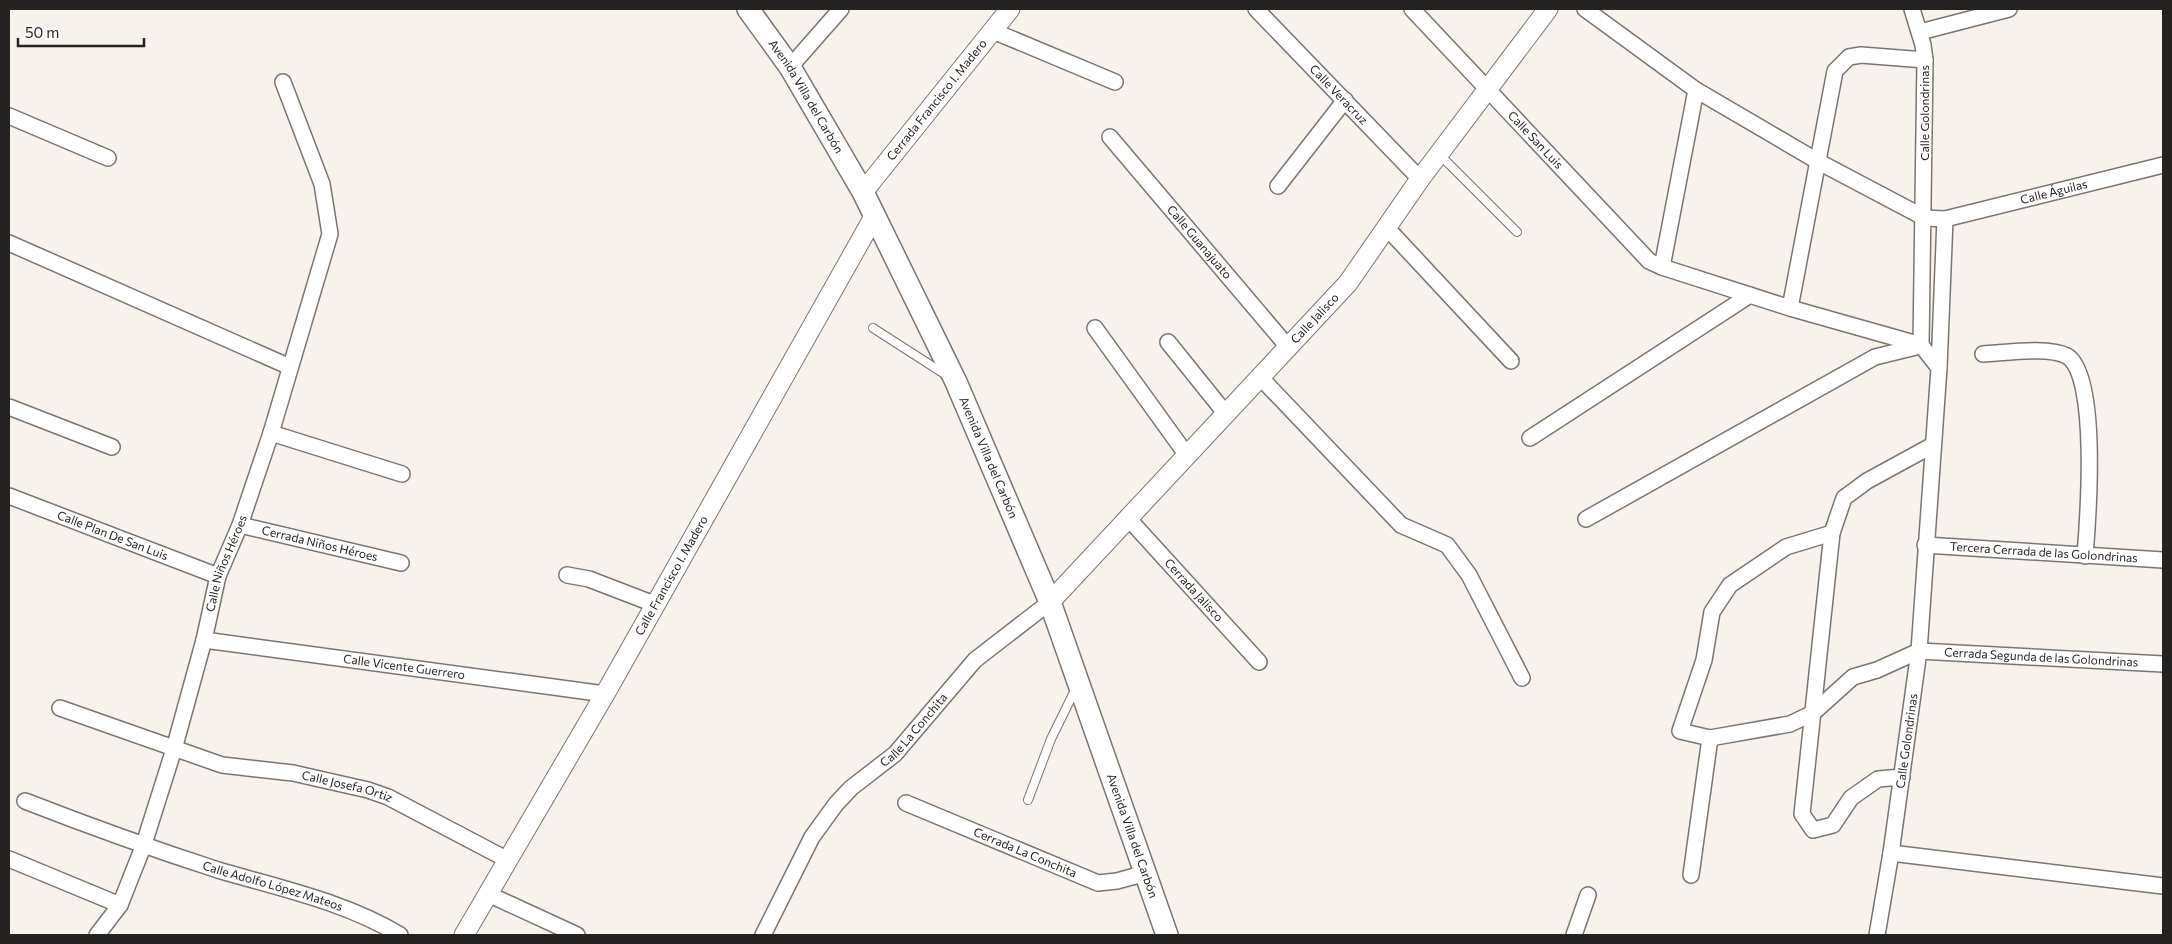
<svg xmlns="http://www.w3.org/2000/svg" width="2172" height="944" viewBox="0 0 2172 944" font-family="Commissioner,sans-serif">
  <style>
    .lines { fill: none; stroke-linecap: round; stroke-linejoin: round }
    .service-casing { stroke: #7b7570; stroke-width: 10 }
    .minor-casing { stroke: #7b7570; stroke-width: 18 }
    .tertiary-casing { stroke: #7b7570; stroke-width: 21 }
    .secondary-casing { stroke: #7b7570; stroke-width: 24 }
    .service { stroke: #fff; stroke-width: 8 }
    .minor { stroke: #fff; stroke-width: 15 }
    .tertiary { stroke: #fff; stroke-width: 19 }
    .secondary { stroke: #fff; stroke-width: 21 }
    .labels { text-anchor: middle; stroke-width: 4.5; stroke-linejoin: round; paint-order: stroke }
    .street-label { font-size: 12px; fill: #252321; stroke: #fff }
  </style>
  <rect width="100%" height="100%" fill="#f8f2ec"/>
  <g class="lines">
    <g class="service-casing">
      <g id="service">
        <path d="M1440,155L1517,232"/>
        <path d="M873,328L946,375"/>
        <path d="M1028,800L1051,739L1076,688"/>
      </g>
    </g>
    <g class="minor-casing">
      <g id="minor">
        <path id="s1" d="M1256,9L1420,179"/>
        <path id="s2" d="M1412,9L1649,261L1662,267L1790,308L1921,345L1939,368L1919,651L1891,853L1877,935"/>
        <path id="s3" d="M1585,9L1696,90L1819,162L1925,218L1945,219L2163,165"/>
        <path d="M1912,9L1923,45L1925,60L1921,345"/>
        <path d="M993,31L1115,82"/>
        <path d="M1920,32L2009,9"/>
        <path d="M790,67L841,9"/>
        <path d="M9,116L108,158"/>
        <path id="s4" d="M1110,137L1288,347"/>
        <path d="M1278,186L1345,100"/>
        <path d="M1386,227L1511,361"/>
        <path d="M9,243L290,367"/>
        <path d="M1662,267L1696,90"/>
        <path d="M1790,308L1835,71L1849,57L1861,55L1925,60"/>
        <path d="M1095,328L1186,454"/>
        <path d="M1168,342L1226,414"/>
        <path d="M1983,354C2004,353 2049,346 2067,356C2099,375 2088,519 2085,556"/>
        <path d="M1939,368L1945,219"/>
        <path d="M1260,377L1401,525L1447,545L1469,575L1522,678"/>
        <path d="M9,407L112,447"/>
        <path d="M271,433L402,474"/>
        <path d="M1530,438L1750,295"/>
        <path id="s5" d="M9,496L218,576"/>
        <path id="s6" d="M1127,517L1259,662"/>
        <path d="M1586,519L1875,357L1920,346"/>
        <path id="s7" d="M240,525L401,563"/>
        <path id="s8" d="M1925,545L2163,560"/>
        <path d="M567,575L589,579L654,604"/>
        <path id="s9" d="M204,640L605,694"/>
        <path id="s10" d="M60,708L222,765L293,773L368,790L388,797L508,860"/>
        <path id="s11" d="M1710,738L1790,724L1813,713L1853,677L1877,670L1919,651L2163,664"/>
        <path d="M1902,777L1878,779L1851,798L1833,825L1813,830L1802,814L1832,533L1844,498L1867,481L1933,445"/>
        <path id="s12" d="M25,801C89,826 153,849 218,870C279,888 346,902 400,935"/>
        <path id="s13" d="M906,803L1098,883L1117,881L1146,873"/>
        <path d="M1891,853L2163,886"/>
        <path d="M9,859L120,905"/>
        <path d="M1691,875L1710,738L1680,731L1704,660L1712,612L1730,585L1786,547L1832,533"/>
        <path d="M488,894L577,935"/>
        <path id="s14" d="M97,935L120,905L143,847L174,749L204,640L218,576L240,525L271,433L330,234L322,184L283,82"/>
        <path id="s15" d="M763,935L812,837L836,804L851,788L895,754L975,660L1050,602"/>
        <path d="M1574,935L1588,895"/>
      </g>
    </g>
    <g class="tertiary-casing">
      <g id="tertiary">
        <path id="s16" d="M863,192L1010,9"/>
        <path id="s17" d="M1050,602L1348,283L1420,179L1548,9"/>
        <path id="s18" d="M464,935L605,694L875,215"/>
      </g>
    </g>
    <g class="secondary-casing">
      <g id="secondary">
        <path id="s19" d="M748,9L790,67L863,192L956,382L1050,602L1167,935"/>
      </g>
    </g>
    <use href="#service" class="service"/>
    <use href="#minor" class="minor"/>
    <use href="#tertiary" class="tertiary"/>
    <use href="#secondary" class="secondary"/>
  </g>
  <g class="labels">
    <g class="street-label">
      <text dy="4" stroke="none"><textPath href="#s1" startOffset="119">Calle Veracruz</textPath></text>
      <text dy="4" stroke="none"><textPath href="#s19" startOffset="105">Avenida Villa del Carbón</textPath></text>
      <text dy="4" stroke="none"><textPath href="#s16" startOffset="118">Cerrada Francisco I. Madero</textPath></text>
      <text transform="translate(1925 113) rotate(-90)" y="4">Calle Golondrinas</text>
      <text dy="4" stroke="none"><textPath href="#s2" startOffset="180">Calle San Luis</textPath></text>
      <text dy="4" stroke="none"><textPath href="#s3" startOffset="532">Calle Águilas</textPath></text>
      <text dy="4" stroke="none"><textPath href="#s4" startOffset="138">Calle Guanajuato</textPath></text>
      <text dy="4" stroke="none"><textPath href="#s17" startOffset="388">Calle Jalisco</textPath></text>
      <text dy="4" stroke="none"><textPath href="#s19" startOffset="510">Avenida Villa del Carbón</textPath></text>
      <text dy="4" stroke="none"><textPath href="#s5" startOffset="111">Calle Plan De San Luis</textPath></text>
      <text dy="4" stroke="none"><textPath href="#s7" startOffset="82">Cerrada Niños Héroes</textPath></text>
      <text dy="4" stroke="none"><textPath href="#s8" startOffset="119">Tercera Cerrada de las Golondrinas</textPath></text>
      <text dy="4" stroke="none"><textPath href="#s14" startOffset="396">Calle Niños Héroes</textPath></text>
      <text dy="4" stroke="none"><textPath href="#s18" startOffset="415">Calle Francisco I. Madero</textPath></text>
      <text dy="4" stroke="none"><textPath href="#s6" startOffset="99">Cerrada Jalisco</textPath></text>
      <text dy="4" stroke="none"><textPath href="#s11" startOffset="354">Cerrada Segunda de las Golondrinas</textPath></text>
      <text dy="4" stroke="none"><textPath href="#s9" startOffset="202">Calle Vicente Guerrero</textPath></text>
      <text dy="4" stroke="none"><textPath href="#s15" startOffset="258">Calle La Conchita</textPath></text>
      <text transform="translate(1907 741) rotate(-82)" y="4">Calle Golondrinas</text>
      <text dy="4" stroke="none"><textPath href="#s10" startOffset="299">Calle Josefa Ortiz</textPath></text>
      <text dy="4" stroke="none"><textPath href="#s19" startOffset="915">Avenida Villa del Carbón</textPath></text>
      <text dy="4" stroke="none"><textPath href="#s13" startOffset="129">Cerrada La Conchita</textPath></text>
      <text dy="4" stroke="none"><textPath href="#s12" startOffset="262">Calle Adolfo López Mateos</textPath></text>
    </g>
  </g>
  <rect width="2172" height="944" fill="none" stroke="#252321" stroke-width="20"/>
  <path d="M18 38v8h126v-8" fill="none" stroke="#252321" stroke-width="2.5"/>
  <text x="25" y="38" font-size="15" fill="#252321" stroke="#ffffff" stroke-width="4" paint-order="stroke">50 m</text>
</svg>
